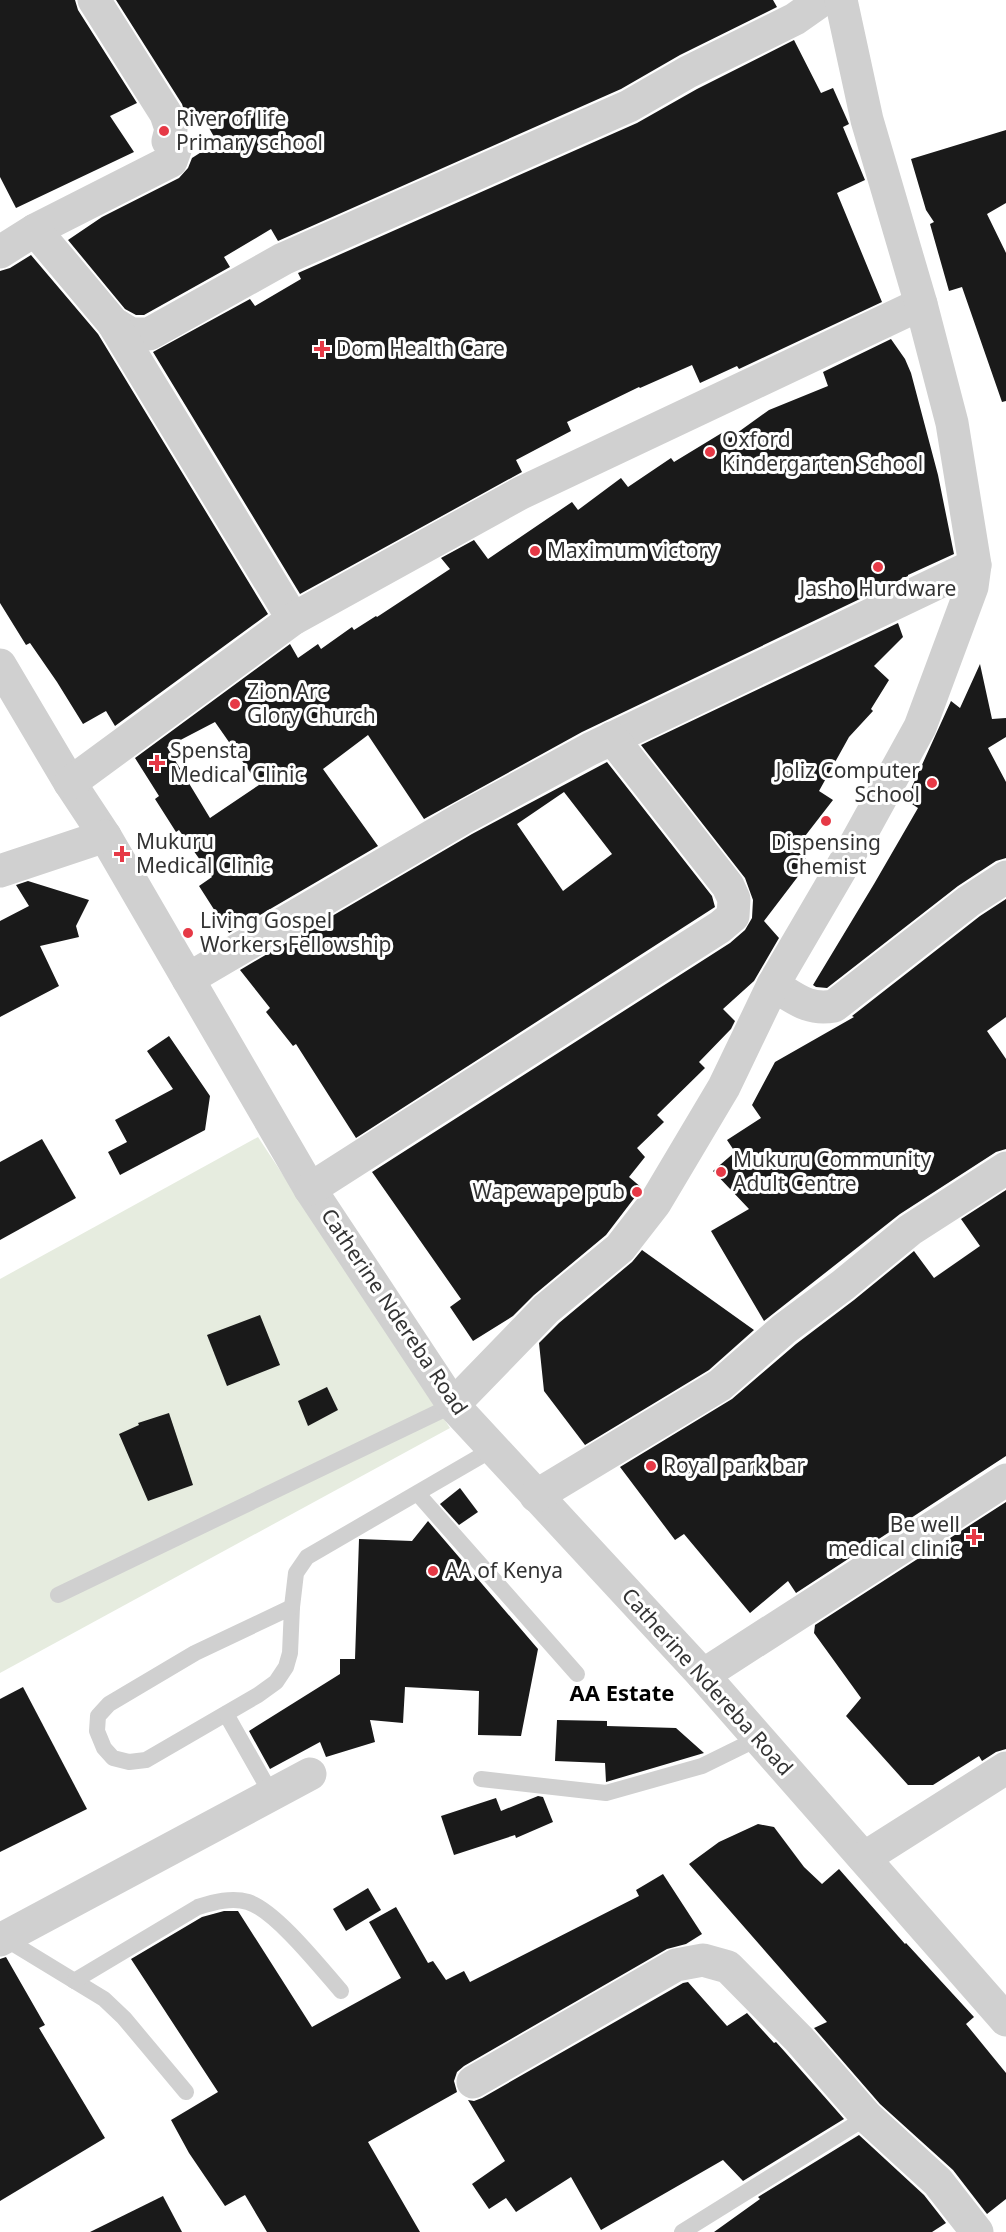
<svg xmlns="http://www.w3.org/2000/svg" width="1006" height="2232" viewBox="0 0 1006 2232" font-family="'Noto Sans',sans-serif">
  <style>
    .green { fill: #e6ecdf }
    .building { fill: #1a1a1a; fill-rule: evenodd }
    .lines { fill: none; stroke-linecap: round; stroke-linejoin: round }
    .service { stroke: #d0d0d0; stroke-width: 16 }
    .minor { stroke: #d0d0d0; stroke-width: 33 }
    .poi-dot { fill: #e63946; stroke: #fff; stroke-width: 2 }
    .labels { text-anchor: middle; stroke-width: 6; stroke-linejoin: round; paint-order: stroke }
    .poi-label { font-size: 21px; fill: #333; stroke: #fff; text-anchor: start }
    .street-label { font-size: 21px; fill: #333; stroke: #fff }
    .neighbourhood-label { font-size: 22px; font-weight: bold; fill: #000; stroke: #fff }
  </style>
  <rect width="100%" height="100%" fill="#fff"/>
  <path class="green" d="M258,1137L450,1428L0,1673V1279Z"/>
  <g class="building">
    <path d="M0,0H75L78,10L137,103L110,116L134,152L16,208L0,177Z"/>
    <path d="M116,0H773L777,7L680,55L621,89L278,241L271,229L224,257L230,267L144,315H136L125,309L68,240L102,217L179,178L188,168L192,158L217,142L204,119L189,126L182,104Z"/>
    <path d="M794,40L821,93L833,88L849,124L843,127L865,180L837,193L882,302L739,369L737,366L700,383L692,365L640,388L639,387L567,422L571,431L516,460L522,472L300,594L153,352L250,299L255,306L301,279L298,273L637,123L697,89Z"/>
    <path d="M1006,130V203L987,214L1006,253V401L1002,402L962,287L949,291L930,224L934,222L926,210L911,159Z"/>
    <path d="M31,255L98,334L268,614L115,726L106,711L83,724L57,682L30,643L26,645L0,603V271L10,268Z"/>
    <path d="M891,339L905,359L911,373L938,475L954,554L908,575V576L582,732L424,819L368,735L323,769L378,846L229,933L199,886L212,877L179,830L176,832L155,799L159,796L135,758L290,644L298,658L318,644L321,649L352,627L354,630L376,616L377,617L450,569L441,558L474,540L488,559L572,502L578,510L621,478L628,487L671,458L674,462L725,431L730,438L769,410L828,386L823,372ZM215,722L259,785L210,818L167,747Z"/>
    <path d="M898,623L903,637L874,666L889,680L871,709L873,711L849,737L819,791L833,800L795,849L809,862L764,921L779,938L754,981L723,1009L735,1021L731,1029L699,1062L705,1068L657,1115L664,1122L637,1148L645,1157L629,1177L642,1188L606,1235L534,1295L513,1316L473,1341L450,1307L461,1299L372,1172L730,943L745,930L752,918L753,900L745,878L641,745Z"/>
    <path d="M980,664L992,719L1006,718V737L988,748L1006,782V858L996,861L958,886L827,988L816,987L813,985L874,884L918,808L906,800L951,701L960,708Z"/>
    <path d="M607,762L712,896L715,907L356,1138L296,1044L293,1046L266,1012L270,1008L240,970L472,834ZM564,792L612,854L563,891L517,824Z"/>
    <path d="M28,881L89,900L76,926L79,937L40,946L59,986L0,1017V921L29,906L16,885Z"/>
    <path d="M1006,899V1017L987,1031L1006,1059V1149L996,1152L900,1214L764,1321L711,1231L749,1209L713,1171L735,1152L727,1140L761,1118L752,1105L775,1062L854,1017L852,1016L980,916Z"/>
    <path d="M169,1036L210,1096L205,1130L120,1175L108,1152L127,1142L115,1120L173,1089L147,1051Z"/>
    <path d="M42,1139L76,1198L0,1240V1162Z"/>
    <path d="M1006,1190V1456L796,1593L788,1581L750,1613L684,1534L675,1540L620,1467L732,1399L796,1344L854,1300L914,1251L934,1278L980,1246L961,1219Z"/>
    <path d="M642,1250L754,1330L709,1370L585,1445L544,1391L539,1343L559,1323L632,1262Z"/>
    <path d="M260,1315L280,1365L227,1386L207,1335Z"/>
    <path d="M327,1387L338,1410L308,1426L298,1401Z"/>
    <path d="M169,1413L193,1485L148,1501L119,1434L139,1425L138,1423Z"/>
    <path d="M460,1488L478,1512L459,1525L440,1504Z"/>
    <path d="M1006,1502V1749L996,1752L982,1761L979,1756L933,1785H908L846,1716L861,1698L814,1633L815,1625Z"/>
    <path d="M428,1521L538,1649L521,1736L478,1735L479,1691L405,1687L403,1723L370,1720L375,1742L326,1757L320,1742L270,1769L249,1731L340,1674V1659H355L359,1539L412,1541Z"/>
    <path d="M23,1687L87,1809L0,1852V1699Z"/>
    <path d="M557,1720L607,1721V1726L676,1728L704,1753L606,1782L605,1763L555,1761Z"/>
    <path d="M538,1796L543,1797L553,1822L516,1838L515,1835L454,1855L441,1816L496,1798L501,1811Z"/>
    <path d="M758,1824L774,1827L804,1867L822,1884L839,1869L905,1944L906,1943L974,2017L966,2024L1006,2073V2199L987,2214L953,2170L880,2104L814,2028L827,2022L689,1864L719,1842Z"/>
    <path d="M663,1874L702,1934L686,1944L667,1949L464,2066L457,2072L454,2081L457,2092L368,2142L420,2232H267L245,2195L225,2206L189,2153L171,2120L218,2092L131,1959L202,1917L224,1911H238L312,2027L401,1978L369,1922L396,1907L428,1963L433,1961L446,1980L464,1971L470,1982L639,1896L636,1890Z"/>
    <path d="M368,1888L381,1910L346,1931L333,1909Z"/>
    <path d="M6,1957L45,2025L39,2028L105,2138L0,2201V1959Z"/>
    <path d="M688,1982L727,2026L747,2013L774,2043L776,2042L785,2052L844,2119L743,2181L723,2160L601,2230L571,2177L516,2212L506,2198L489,2209L472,2184L505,2161L468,2100L474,2101L482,2098L683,1983Z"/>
    <path d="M859,2135L924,2195L946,2223L932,2232H714L760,2199L758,2197Z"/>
    <path d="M163,2196L182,2232H90Z"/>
  </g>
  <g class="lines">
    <g class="service">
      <path d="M418,1494L577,1674"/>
      <path d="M58,1595L453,1405"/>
      <path d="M292,1607L290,1653L286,1667L276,1682L258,1695L146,1760L129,1762L113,1758L104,1748L97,1731L98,1716L109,1704L195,1653Z"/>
      <path d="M292,1607L296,1573L307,1557L493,1449"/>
      <path d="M226,1714L272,1795"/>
      <path d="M481,1779L606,1793L702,1766L759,1738"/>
      <path d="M4,1938L104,1999L124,2018L186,2092"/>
      <path d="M74,1981L198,1907C214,1902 232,1897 248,1902C275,1910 321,1968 341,1991"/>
      <path d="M682,2232L867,2117"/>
    </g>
    <g class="minor">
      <path d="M35,230L171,161L175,150L168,141L171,129L166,114L94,0"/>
      <path d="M0,252L35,230L113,323L131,334H149L283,259L629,106L688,72L795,19L822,0"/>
      <path d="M113,323L293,619"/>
      <path d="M0,665L70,783L105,836L310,1189L453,1405L703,1675L1006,2020"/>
      <path d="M70,783L293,619L521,493L921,304"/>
      <path d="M0,871L105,836"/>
      <path d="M188,979L463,818L590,749L975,565"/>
      <path d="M773,985C795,998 808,1011 834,1006L969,901L1006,877"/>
      <path d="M310,1189L720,927L733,916L734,899L728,886L612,738"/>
      <path d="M453,1405L546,1309L620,1248L655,1203L724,1087L773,985L856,843L920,727L972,587L975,565L952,423L921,304L867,120L841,0"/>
      <path d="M536,1496L720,1385L784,1329L843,1285L910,1230L1006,1168"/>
      <path d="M703,1675L1006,1480"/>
      <path d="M864,1858L1006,1768"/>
      <path d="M0,1940L310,1774"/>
      <path d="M473,2082L676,1965L703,1960L728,1967L799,2039L867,2117L938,2182L977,2232"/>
    </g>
  </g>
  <g class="poi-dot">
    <circle cx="164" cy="131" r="6"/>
    <path d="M319 340h6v6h6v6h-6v6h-6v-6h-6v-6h6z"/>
    <circle cx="710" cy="452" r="6"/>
    <circle cx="535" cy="551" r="6"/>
    <circle cx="878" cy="567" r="6"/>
    <circle cx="235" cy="704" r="6"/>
    <path d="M154 754h6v6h6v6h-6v6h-6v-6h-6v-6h6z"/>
    <circle cx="932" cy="783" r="6"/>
    <circle cx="826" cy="821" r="6"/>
    <path d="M119 845h6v6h6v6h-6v6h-6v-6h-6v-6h6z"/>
    <circle cx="188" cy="933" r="6"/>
    <circle cx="721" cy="1172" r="6"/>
    <circle cx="637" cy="1192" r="6"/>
    <circle cx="651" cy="1466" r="6"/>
    <path d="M971 1528h6v6h6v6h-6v6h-6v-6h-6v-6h6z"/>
    <circle cx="433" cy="1571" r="6"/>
  </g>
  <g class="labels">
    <g class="poi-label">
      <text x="176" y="126">River of life<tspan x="176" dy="24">Primary school</tspan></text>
      <text x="336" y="356">Dom Health Care</text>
      <text x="722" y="447">Oxford<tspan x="722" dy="24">Kindergarten School</tspan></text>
      <text x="547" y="558">Maximum victory</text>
      <text x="878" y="596" text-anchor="middle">Jasho Hurdware</text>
      <text x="247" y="699">Zion Arc<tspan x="247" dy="24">Glory Church</tspan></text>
      <text x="170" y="758">Spensta<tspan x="170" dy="24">Medical Clinic</tspan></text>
      <text x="920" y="778" text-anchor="end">Joliz Computer<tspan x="920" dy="24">School</tspan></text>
      <text x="136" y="849">Mukuru<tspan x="136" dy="24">Medical Clinic</tspan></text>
      <text x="826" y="850" text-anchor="middle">Dispensing<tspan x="826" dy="24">Chemist</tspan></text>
      <text x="200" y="928">Living Gospel<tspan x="200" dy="24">Workers Fellowship</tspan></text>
      <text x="733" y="1167">Mukuru Community<tspan x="733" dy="24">Adult Centre</tspan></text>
      <text x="625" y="1199" text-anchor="end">Wapewape pub</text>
      <text x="663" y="1473">Royal park bar</text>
      <text x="960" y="1532" text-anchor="end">Be well<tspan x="960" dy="24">medical clinic</tspan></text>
      <text x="445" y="1578">AA of Kenya</text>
    </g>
    <g class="street-label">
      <text transform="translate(394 1312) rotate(56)" y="7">Catherine Ndereba Road</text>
      <text transform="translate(707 1682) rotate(48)" y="7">Catherine Ndereba Road</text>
    </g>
    <g class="neighbourhood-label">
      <text x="622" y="1701">AA Estate</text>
    </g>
  </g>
</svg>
